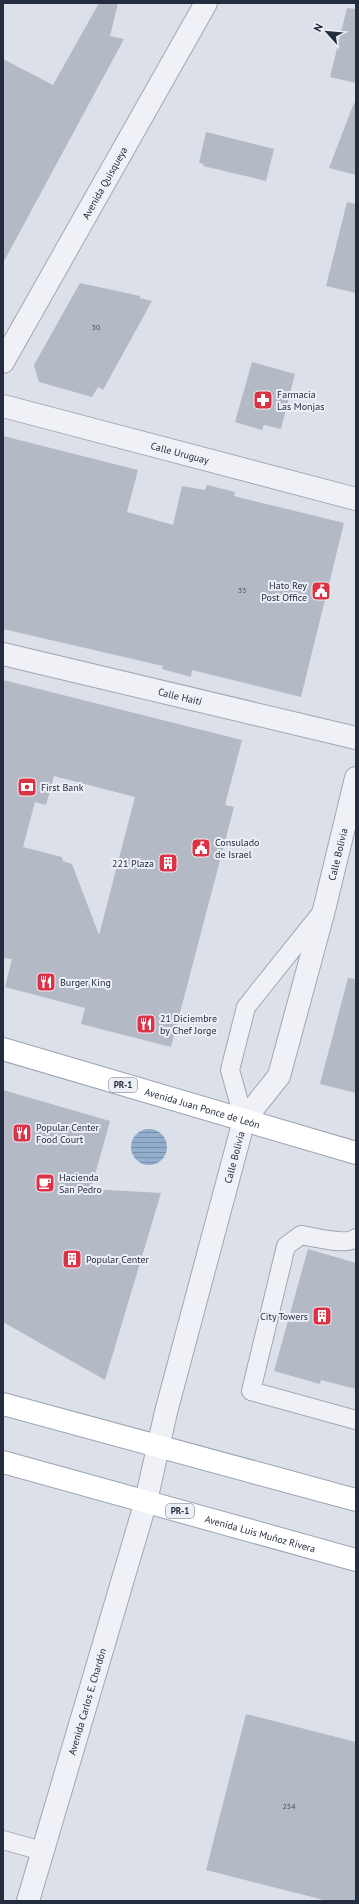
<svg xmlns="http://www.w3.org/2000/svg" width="359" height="1904" viewBox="0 0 359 1904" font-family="'PT Sans',sans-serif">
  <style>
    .water { fill: url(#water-rules) }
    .building { fill: #b3b9c5; fill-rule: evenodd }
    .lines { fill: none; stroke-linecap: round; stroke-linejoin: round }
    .service-casing { stroke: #a1a7b2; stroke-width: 20 }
    .minor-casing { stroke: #a1a7b2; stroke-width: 24 }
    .tertiary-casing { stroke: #a1a7b2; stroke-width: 24 }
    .primary-casing { stroke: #9aa4b5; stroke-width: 24 }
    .service { stroke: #eff1f6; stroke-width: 18 }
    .minor { stroke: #eff1f6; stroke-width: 22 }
    .tertiary { stroke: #eff1f6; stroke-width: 22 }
    .primary { stroke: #fff; stroke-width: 22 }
    .labels { text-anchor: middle; stroke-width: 4; stroke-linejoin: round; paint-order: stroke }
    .number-label { font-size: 8px; fill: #485061 }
    .shield { fill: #eceff6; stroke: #606777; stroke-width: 1 }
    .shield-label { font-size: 9px; font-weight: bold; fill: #242d40 }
    .street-label { font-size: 10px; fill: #242d40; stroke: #eceff6 }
    .poi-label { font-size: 10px; fill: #242d40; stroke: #eceff6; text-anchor: start }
  </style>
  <defs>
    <pattern id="water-rules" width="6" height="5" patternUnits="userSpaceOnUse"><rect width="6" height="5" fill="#93adcc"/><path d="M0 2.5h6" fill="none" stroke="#788da7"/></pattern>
  </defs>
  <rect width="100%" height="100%" fill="#dce0e8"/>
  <circle class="water" cx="149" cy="1147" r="18"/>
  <g class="building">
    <path d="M99,3H118L110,36L124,39L3,263V59L53,85Z"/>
    <path d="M347,8L356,9V83L330,77Z"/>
    <path d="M354,103H356V175L329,168Z"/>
    <path d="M206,132L274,149L266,181L203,166L204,164L199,163Z"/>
    <path d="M347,202L356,204V293L326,286Z"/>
    <path d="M80,283L140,296V298L152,301L103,390L98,387L92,397L39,382L34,365Z"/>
    <path d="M252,362L295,374L281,429L264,425L262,430L235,422Z"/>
    <path d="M3,436L138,470L127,512L173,525L182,486L205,490L207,485L235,492L234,496L344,523L301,697L192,670L191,677L162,669L163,666L3,629Z"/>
    <path d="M3,680L242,740L225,805L234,807L171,1047L81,1024L85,1008L5,987L12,959L3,958ZM54,776L135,797L99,935L72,864L63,861L62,857L23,847L35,802L46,805Z"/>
    <path d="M348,978L356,979V1093L320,1084Z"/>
    <path d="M3,1090L110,1121L91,1189L161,1193L105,1380L3,1322Z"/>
    <path d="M308,1249L356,1263V1389L321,1380L320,1384L274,1371Z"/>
    <path d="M246,1714L356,1742V1901H328L206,1870Z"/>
  </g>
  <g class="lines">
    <g class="service-casing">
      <g id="service">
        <path d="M244,1120L230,1070L246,1007L322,912"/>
        <path d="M356,1238C346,1246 314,1237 301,1235L286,1246L251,1391L356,1420"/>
        <path d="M3,1840L42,1851"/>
      </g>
    </g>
    <g class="minor-casing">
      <g id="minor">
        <path id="s1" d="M3,406L356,499"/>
        <path id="s2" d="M3,654L356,738"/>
        <path id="s3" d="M146,1501L166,1412L244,1120L279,1076L324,910L356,778"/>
      </g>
    </g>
    <g class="tertiary-casing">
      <g id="tertiary">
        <path id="s4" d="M3,362L206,3"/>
        <path id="s5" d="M28,1901L146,1501"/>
      </g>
    </g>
    <g class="primary-casing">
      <g id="primary">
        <path id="s6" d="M3,1049L356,1153"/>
        <path d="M3,1404L356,1500"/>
        <path id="s7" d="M3,1462L356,1560"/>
      </g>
    </g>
    <use href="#service" class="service"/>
    <use href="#minor" class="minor"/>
    <use href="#tertiary" class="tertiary"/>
    <use href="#primary" class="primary"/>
  </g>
  <defs>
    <g id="pharmacy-square" transform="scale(1)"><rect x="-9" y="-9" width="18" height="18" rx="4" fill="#dc3245" stroke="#eceff6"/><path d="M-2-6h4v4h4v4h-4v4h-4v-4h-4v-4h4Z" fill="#fff"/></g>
    <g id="civic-square" transform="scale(1)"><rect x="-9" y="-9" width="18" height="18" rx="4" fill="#dc3245" stroke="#eceff6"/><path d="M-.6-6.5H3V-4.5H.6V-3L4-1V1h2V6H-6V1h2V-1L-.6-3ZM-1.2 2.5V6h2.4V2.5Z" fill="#fff"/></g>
    <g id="bank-square" transform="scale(1)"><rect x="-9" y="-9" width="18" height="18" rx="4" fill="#dc3245" stroke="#eceff6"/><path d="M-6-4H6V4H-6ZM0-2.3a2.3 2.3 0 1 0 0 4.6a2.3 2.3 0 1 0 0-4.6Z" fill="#fff"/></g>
    <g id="building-square" transform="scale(1)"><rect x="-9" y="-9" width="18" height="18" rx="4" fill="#dc3245" stroke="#eceff6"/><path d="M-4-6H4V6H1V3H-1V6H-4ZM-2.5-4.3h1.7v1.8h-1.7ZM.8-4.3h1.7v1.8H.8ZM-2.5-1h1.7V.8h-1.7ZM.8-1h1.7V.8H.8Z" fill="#fff"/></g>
    <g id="restaurant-square" transform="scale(1)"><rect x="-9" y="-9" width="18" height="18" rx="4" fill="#dc3245" stroke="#eceff6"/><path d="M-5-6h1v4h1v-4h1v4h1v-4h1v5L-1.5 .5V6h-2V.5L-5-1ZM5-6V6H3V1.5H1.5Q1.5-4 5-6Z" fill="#fff"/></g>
    <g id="cafe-square" transform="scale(1)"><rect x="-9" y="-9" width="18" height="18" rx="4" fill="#dc3245" stroke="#eceff6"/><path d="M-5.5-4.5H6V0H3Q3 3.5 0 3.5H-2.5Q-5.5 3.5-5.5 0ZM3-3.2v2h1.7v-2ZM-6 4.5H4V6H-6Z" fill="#fff"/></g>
  </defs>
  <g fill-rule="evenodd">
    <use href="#pharmacy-square" x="263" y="400"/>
    <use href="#civic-square" x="321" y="591"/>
    <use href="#bank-square" x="27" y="787"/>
    <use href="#civic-square" x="201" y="848"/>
    <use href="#building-square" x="168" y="863"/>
    <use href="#restaurant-square" x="46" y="982"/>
    <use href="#restaurant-square" x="146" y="1024"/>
    <use href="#restaurant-square" x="22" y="1133"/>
    <use href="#cafe-square" x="45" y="1183"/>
    <use href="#building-square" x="72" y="1259"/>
    <use href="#building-square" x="322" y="1316"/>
  </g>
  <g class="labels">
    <g class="number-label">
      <text x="96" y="330">50</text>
      <text x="242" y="593">33</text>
      <text x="289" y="1809">254</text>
    </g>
    <g class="shield">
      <rect x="109" y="1078" width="28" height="14" rx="3"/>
      <rect x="166" y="1504" width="28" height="14" rx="3"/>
    </g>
    <g class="shield-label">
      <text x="123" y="1088">PR-1</text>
      <text x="180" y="1514">PR-1</text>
    </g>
    <g class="street-label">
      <text dy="4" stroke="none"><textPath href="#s4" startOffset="206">Avenida Quisqueya</textPath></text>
      <text dy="4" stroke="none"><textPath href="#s1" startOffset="183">Calle Uruguay</textPath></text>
      <text dy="4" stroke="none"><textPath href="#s2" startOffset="182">Calle Haití</textPath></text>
      <text dy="4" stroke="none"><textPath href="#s3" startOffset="679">Calle Bolivia</textPath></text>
      <text dy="4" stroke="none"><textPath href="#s6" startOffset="208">Avenida Juan Ponce de León</textPath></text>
      <text dy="4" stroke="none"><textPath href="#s3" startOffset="355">Calle Bolivia</textPath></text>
      <text dy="4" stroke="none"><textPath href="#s7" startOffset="267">Avenida Luis Muñoz Rivera</textPath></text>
      <text dy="4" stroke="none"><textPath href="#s5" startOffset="208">Avenida Carlos E. Chardón</textPath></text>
    </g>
    <g class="poi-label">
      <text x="277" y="398">Farmacia<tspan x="277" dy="12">Las Monjas</tspan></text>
      <text x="307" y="589" text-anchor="end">Hato Rey<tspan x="307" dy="12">Post Office</tspan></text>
      <text x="41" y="791">First Bank</text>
      <text x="215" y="846">Consulado<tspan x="215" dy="12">de Israel</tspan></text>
      <text x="154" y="867" text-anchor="end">221 Plaza</text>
      <text x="60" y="986">Burger King</text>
      <text x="160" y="1022">21 Diciembre<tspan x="160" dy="12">by Chef Jorge</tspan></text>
      <text x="36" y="1131">Popular Center<tspan x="36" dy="12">Food Court</tspan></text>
      <text x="59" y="1181">Hacienda<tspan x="59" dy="12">San Pedro</tspan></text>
      <text x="86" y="1263">Popular Center</text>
      <text x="308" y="1320" text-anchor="end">City Towers</text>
    </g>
  </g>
  <rect width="359" height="1904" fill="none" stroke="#242d40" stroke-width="8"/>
  <g transform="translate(327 32) rotate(297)" stroke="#eceff6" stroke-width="3" paint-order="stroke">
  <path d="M0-3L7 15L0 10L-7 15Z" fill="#242d40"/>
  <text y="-6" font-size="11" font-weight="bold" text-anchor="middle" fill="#242d40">N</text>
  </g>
</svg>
